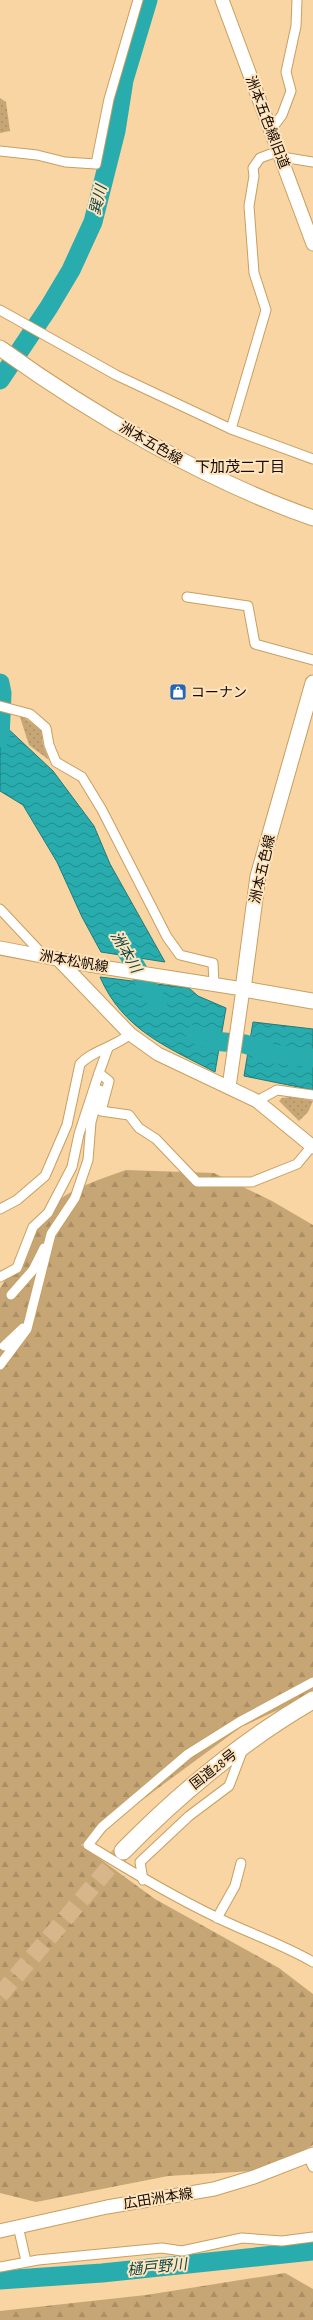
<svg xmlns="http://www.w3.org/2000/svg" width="313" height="2320" viewBox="0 0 313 2320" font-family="'Alegreya Sans','Noto Sans JP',sans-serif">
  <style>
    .grass { fill: url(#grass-dots) }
    .forest { fill: url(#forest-firs) }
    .water { fill: url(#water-waves); stroke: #227b7a }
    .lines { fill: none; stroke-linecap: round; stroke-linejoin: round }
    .river { stroke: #28acae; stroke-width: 19 }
    .highway-tunnel { stroke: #d6b68a; stroke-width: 17; stroke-dasharray: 17 8; stroke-linecap: butt }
    .street-casing { stroke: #c99f60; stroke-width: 11 }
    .secondary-casing { stroke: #c99f60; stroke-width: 15 }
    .primary-casing { stroke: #c99f60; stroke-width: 17 }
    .highway-casing { stroke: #c99f60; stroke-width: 19 }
    .street { stroke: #fff; stroke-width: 9 }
    .secondary { stroke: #fff; stroke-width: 13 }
    .primary { stroke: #fff; stroke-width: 15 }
    .highway { stroke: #fff; stroke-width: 17 }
    .labels { text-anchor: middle; stroke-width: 4; stroke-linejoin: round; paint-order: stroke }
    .street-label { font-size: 14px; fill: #150900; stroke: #fee4be }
    .poi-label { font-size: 14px; fill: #150900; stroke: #fee4be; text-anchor: start }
    .water-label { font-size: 15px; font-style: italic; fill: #114849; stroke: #fee4be }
    .neighbourhood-label { font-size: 15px; fill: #150900; stroke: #fee4be }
  </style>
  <defs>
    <pattern id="grass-dots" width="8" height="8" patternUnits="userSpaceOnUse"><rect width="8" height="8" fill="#c7a676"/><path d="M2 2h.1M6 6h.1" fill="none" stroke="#aa8e64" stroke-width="1.8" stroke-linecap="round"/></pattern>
    <pattern id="forest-firs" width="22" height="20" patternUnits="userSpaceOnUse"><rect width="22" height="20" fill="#c7a676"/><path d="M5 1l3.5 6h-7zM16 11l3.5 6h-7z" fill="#aa8e64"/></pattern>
    <pattern id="water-waves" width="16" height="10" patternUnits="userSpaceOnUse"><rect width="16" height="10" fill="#28acae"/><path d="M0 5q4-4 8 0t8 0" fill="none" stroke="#218a8b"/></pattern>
  </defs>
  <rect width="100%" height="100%" fill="#f8d5a2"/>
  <g class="grass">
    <path d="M0,98L6,102L10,131L0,133Z"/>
    <path d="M20,717L25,718L41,730L43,745L49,760L29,745Z"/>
    <path d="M291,1097L313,1101L308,1112L299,1121L279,1101L282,1098Z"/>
  </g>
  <g class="forest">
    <path d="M126,1170L214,1173L272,1201L313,1225V1694L241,1727L81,1845L155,1899L279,1968L313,1994V2145L267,2170L168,2176L36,2202L0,2193V1288C14,1268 22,1244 36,1224C57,1192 92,1182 126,1170Z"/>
    <path d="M285,2273L313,2289V2320H0V2311L146,2295Z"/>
  </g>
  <g class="water">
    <path d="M0,723L3,724L53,771L94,826L110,864L165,962L101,952L82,917L57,862L23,805L0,791Z"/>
    <path d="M100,977L189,988L198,996L226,1008L215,1072C167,1047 123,1030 100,977Z"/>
    <path d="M253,1022L313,1029V1090L244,1076Z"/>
  </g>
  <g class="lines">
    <g class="river">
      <path d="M0,380L49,307L71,270L93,222L116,131L124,80L148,0"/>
      <path d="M0,683L2,693L0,738"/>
      <path d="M116,934L158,1003"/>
      <path d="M195,1034L214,1041L245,1044L273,1054L313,1058"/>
      <path d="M0,2280L102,2273L313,2251"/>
    </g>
    <path class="highway-tunnel" d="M0,1995L123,1851"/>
    <g class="street-casing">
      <g id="street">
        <path d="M270,131L282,115L291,91L286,72L296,26L297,0"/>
        <path d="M0,151L37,155L65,162L96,164L109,99L138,0"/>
        <path d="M282,157L313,162"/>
        <path d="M0,310L116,375L231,429L313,459"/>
        <path d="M231,429L266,310L254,273L249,206L254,176L253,168L260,158L279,151"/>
        <path d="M187,597L248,606L255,644L313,660"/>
        <path d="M0,706L30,714L46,728L49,745L56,762L82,777L102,810L167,937L180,955L213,963L214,984"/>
        <path d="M0,909L45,957"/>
        <path d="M108,1048L99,1073L109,1081L101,1111L129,1115L139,1128L156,1139L197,1182H252L297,1164L312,1146"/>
        <path d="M257,1101L277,1090L313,1095"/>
        <path d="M0,1209L17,1200L45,1176L67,1125L80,1064C93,1050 115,1047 130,1034"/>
        <path d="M0,1277L17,1268L33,1227L48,1213L72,1167L79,1134L99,1073"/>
        <path d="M11,1295L33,1270L44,1248"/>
        <path d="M4,1346L23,1328"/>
        <path d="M0,1365L27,1329L51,1234L75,1198L88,1160L91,1122L100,1090"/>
        <path d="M313,1682L239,1722L188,1754L102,1827L88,1845C130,1871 172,1896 216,1917C248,1933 282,1944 313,1962"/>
        <path d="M143,1880L140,1862L189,1816L229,1786L243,1749"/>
        <path d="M217,1918L235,1886L241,1863"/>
        <path d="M308,2156L313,2167"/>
        <path d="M18,2226L26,2261"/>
        <path d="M0,2267L38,2260L162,2248L182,2251L242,2238L282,2241L313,2237"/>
      </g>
    </g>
    <g class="secondary-casing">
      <g id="secondary">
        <path d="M222,0L313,244"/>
        <path d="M0,948L89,965L243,989L229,1087"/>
        <path d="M58,959L130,1034L158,1054L257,1101L313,1147"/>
        <path d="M0,2231L107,2207L214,2189L254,2177L313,2154"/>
      </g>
    </g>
    <g class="primary-casing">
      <g id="primary">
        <path d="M0,348C91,414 207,481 313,518"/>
        <path d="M313,683L258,876L243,989L313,1001"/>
      </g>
    </g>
    <g class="highway-casing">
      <path id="highway" d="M123,1851C181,1792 242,1741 313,1700"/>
    </g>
    <use href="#street" class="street"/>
    <use href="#secondary" class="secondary"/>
    <use href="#primary" class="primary"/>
    <use href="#highway" class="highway"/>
  </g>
  <defs>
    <g id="shop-square" transform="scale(0.9)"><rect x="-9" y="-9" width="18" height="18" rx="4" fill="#2564b6" stroke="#fee4be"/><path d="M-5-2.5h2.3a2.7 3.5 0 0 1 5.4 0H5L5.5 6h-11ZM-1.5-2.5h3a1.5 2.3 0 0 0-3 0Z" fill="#fff"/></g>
  </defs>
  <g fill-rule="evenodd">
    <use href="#shop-square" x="178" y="692"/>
  </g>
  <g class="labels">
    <g class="street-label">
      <text transform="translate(268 122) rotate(69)" y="5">洲本五色線旧道</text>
      <text transform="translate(151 443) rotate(30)" y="5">洲本五色線</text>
      <text transform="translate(262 869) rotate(-77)" y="5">洲本五色線</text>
      <text transform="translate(74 961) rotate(10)" y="5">洲本松帆線</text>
      <text transform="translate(213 1769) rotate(-38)" y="5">国道28号</text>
      <text transform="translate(158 2198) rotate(-9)" y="5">広田洲本線</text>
    </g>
    <g class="poi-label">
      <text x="191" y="697">コーナン</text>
    </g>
    <g class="water-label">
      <text transform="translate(98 200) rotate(-76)" y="5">巽川</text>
      <text transform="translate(126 952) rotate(60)" y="5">洲本川</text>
      <text transform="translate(157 2267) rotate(-6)" y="5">樋戸野川</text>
    </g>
    <g class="neighbourhood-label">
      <text x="240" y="472">下加茂二丁目</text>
    </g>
  </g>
</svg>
